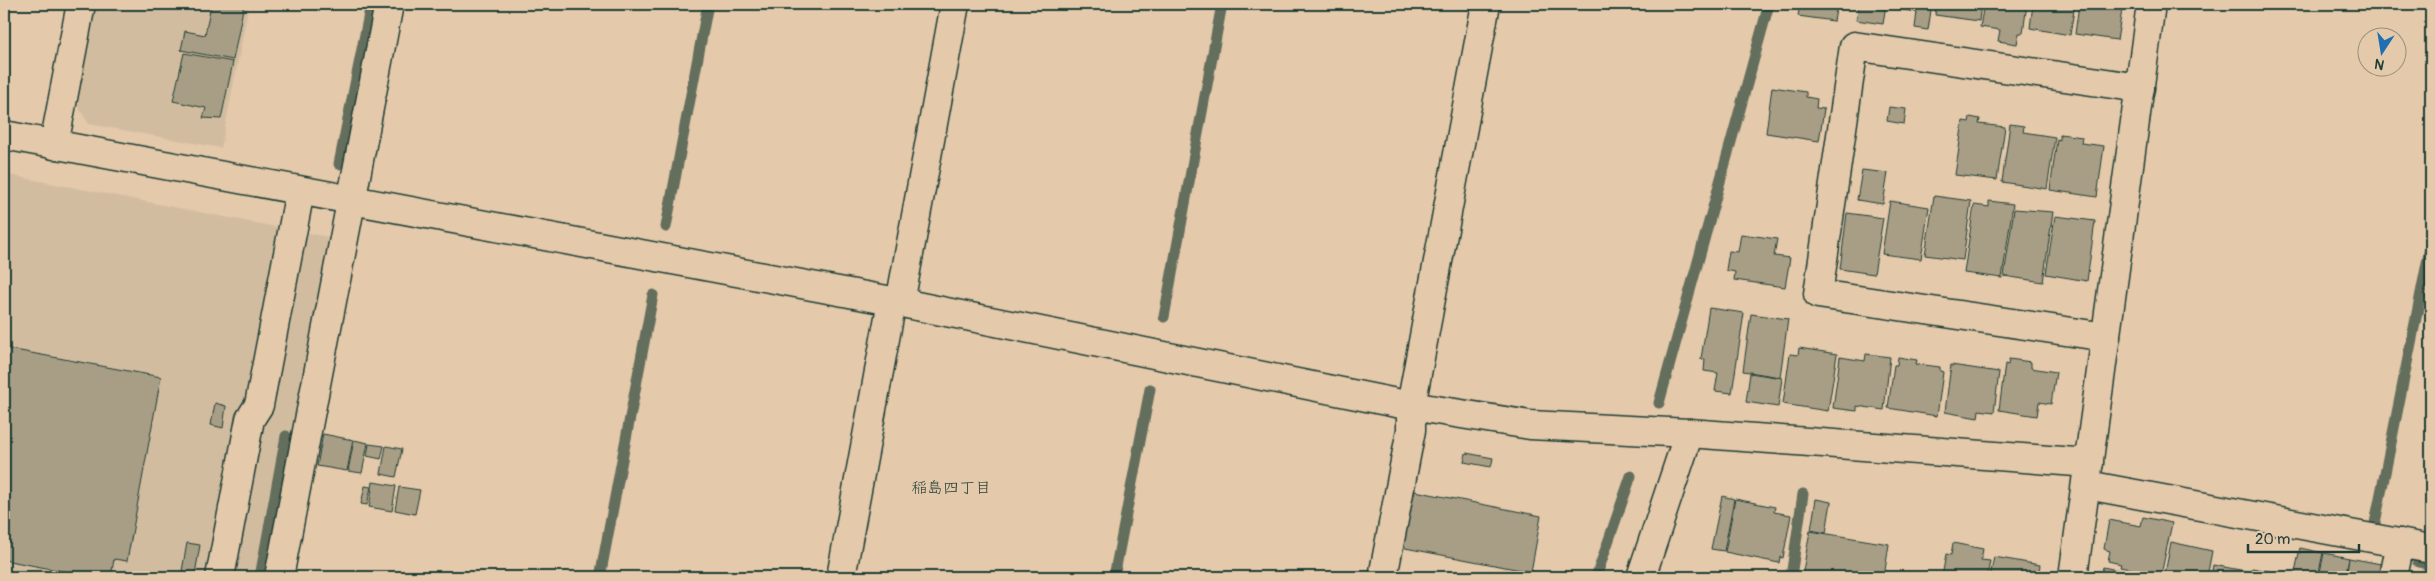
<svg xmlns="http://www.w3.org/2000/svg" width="2435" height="581" viewBox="0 0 2435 581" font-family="Pangolin,'Klee One',sans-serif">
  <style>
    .built { fill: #d2bca0 }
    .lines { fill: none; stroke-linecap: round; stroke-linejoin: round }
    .stream { stroke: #636e5d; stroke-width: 11 }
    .building { fill: #a89e86; stroke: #1f3d34 }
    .minor-casing { stroke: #1f3d34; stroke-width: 31 }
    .minor { stroke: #e4c9ab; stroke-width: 28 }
    .labels { text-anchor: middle; stroke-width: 4.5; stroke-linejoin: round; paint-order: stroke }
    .neighbourhood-label { font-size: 16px; fill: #1f3d34; stroke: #e4c9ab }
  </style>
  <rect width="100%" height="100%" fill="#e4c9ab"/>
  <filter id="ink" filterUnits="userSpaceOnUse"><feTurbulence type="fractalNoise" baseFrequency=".02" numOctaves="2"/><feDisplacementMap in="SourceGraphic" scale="10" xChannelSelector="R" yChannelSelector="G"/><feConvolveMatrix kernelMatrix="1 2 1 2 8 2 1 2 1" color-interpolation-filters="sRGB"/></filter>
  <g filter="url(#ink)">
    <g class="built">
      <path d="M95,4H249L221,148L89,124L76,104Z"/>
      <path d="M4,174L333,238L294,436L283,435L256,577H4Z"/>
    </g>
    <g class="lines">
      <g class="stream">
        <path d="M339,164L371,4"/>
        <path d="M666,227L708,4"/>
        <path d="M1164,317L1222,4"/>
        <path d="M1659,403L1769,4"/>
        <path d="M2374,528L2431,243"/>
        <path d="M2418,562L2431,565"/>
        <path d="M260,577L286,436"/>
        <path d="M600,577L653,295"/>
        <path d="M1114,577L1150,389"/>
        <path d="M1596,577L1631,476"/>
        <path d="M1791,577L1803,494"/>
      </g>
    </g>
    <g class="building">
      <path d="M208,4H244L233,60L181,50L185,31L205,35L211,4Z"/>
      <path d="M1800,4H1837L1834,21L1798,16Z"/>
      <path d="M1852,4H1886L1883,24L1856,20L1859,5Z"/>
      <path d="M1897,4H1932L1928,30L1915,28L1917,12L1896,9Z"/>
      <path d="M1936,4H1981L1979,21L1935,15Z"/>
      <path d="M1984,4H2027L2023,33H2019L2017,44L1998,41L2000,30L1980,27Z"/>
      <path d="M2033,4H2075L2070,35L2030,28Z"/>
      <path d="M2079,4H2123L2117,40L2075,34Z"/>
      <path d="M184,53L233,62L221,119L203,118L206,108L173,101Z"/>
      <path d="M1772,87L1806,92V97L1817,99L1816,108L1824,109L1819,141L1766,133Z"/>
      <path d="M1889,107L1906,109L1904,124L1887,121Z"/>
      <path d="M1970,117L1980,119L1979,124L2005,127L1997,180L1955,175L1963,121L1969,122Z"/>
      <path d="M2010,124L2024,126L2023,132L2055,137L2047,189L2002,182Z"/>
      <path d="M2060,134L2082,137L2081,143L2104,146L2097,197L2050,190L2057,139L2060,140Z"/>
      <path d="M1862,170L1888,173L1883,204L1857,200Z"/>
      <path d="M1934,196L1971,201L1963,260L1925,255Z"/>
      <path d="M1890,201L1929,207L1921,259L1882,254Z"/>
      <path d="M1989,201L2013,204L2002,278L1964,273L1974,205L1989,207Z"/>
      <path d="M2014,209L2053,212L2043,282L2004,276Z"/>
      <path d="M1847,213L1883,218L1874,274L1840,269Z"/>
      <path d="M2055,216L2095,221L2087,281L2046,274Z"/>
      <path d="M1741,234L1777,239L1774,256L1790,258L1785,287L1734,280L1735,272L1726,270L1729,251L1738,252Z"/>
      <path d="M1709,308L1744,313L1732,393L1715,391L1718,373L1704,371L1705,359H1701Z"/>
      <path d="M1751,314L1788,319L1780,377L1743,371Z"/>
      <path d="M4,348L161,377L127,561L114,559L111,577H94L4,560Z"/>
      <path d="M1799,348L1837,354L1828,411L1783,404L1790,354L1798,355Z"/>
      <path d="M1866,354L1890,357L1884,410L1857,406V411L1833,408L1840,357L1865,361Z"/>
      <path d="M1898,357L1917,360L1916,364L1940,367V371L1943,372L1937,416L1888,408L1894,365H1897Z"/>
      <path d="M2009,359L2031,362V368L2056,372L2051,404L2039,402L2037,416L1999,410L2005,364L2008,365Z"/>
      <path d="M1951,365L1999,372L1994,412L1979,410L1978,418L1945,412Z"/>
      <path d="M1750,373L1782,378L1778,407L1746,402Z"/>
      <path d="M215,403L226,406L223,428L211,425Z"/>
      <path d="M323,434L353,440L347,471L317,466Z"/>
      <path d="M354,440L368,443L362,473L348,471Z"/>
      <path d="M369,444L384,446L381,459L367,456Z"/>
      <path d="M386,446L402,449L396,477L381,474Z"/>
      <path d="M1466,453L1493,458L1491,467L1464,462Z"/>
      <path d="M373,482L396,486L392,511L369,507Z"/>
      <path d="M365,486L371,487L367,505L361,504Z"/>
      <path d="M399,487L420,490L415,514L395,510Z"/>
      <path d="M1415,491L1541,516L1531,572L1400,547L1410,494L1414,495Z"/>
      <path d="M1722,496L1734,499L1724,551L1711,549Z"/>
      <path d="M1735,499L1775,507L1774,512L1791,515L1783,558L1780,557L1779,563L1725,552Z"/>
      <path d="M1816,499L1831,502L1826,533L1811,530Z"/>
      <path d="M2143,517L2172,523L2161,575L2120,567L2121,564L2108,561L2110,551L2104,549L2109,520L2141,526Z"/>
      <path d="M1810,531L1889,544L1884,577H1802Z"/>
      <path d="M2171,542L2212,551L2207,577H2181L2165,574Z"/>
      <path d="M187,543L200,545L195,574L182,571Z"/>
      <path d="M1953,543L1983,549L1981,560L1990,561L1987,577H1942L1946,554L1951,555Z"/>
      <path d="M2300,548L2323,553L2318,577H2294Z"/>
      <path d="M2324,553L2349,558L2345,577H2319Z"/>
      <path d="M1994,557L2040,565L2038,577H1990Z"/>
      <path d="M2349,558L2381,564L2378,577H2346Z"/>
      <path d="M2213,565L2251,572L2252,568L2291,575L2290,577H2211Z"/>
      <path d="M2103,567L2131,573L2130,577H2101Z"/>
      <path d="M2419,572L2431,575V577H2418Z"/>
      <path d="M2132,573L2154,577H2132Z"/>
    </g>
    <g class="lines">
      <g class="minor-casing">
        <g id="minor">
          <path d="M4,135L892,301L1411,406L1530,425L1689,433L2089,463"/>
          <path d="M54,145L81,4"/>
          <path d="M900,303L955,4"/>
          <path d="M2106,337L1818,294L1854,46L2140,88"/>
          <path d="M2087,485L2431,549"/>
          <path d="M220,577L250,419L259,405L300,191"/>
          <path d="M279,577L389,4"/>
          <path d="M841,577L892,301"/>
          <path d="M1383,577L1411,430V406L1486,4"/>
          <path d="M1641,577L1689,433"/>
          <path d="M2073,577L2151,4"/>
          <path d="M2393,577L2400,543"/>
        </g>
      </g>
      <use href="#minor" class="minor"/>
    </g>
  </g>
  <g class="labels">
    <g class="neighbourhood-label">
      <text x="951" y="493">稲島四丁目</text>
    </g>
  </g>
  <rect width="2435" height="581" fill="none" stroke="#e4c9ab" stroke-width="20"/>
  <rect x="10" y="10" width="2415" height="561" fill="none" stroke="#1f3d34" stroke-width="2" filter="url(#ink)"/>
  <g transform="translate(2382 52) rotate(192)"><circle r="24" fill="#e4c9ab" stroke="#95917b"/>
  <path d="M0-4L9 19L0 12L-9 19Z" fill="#1f6fb2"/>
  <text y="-8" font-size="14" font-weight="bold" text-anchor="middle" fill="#1f3d34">N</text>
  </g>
  <path d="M2248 544v8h111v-8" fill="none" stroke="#1f3d34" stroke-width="2.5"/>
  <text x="2255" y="544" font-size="15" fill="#1f3d34" stroke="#e4c9ab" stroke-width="4" paint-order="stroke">20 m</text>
</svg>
